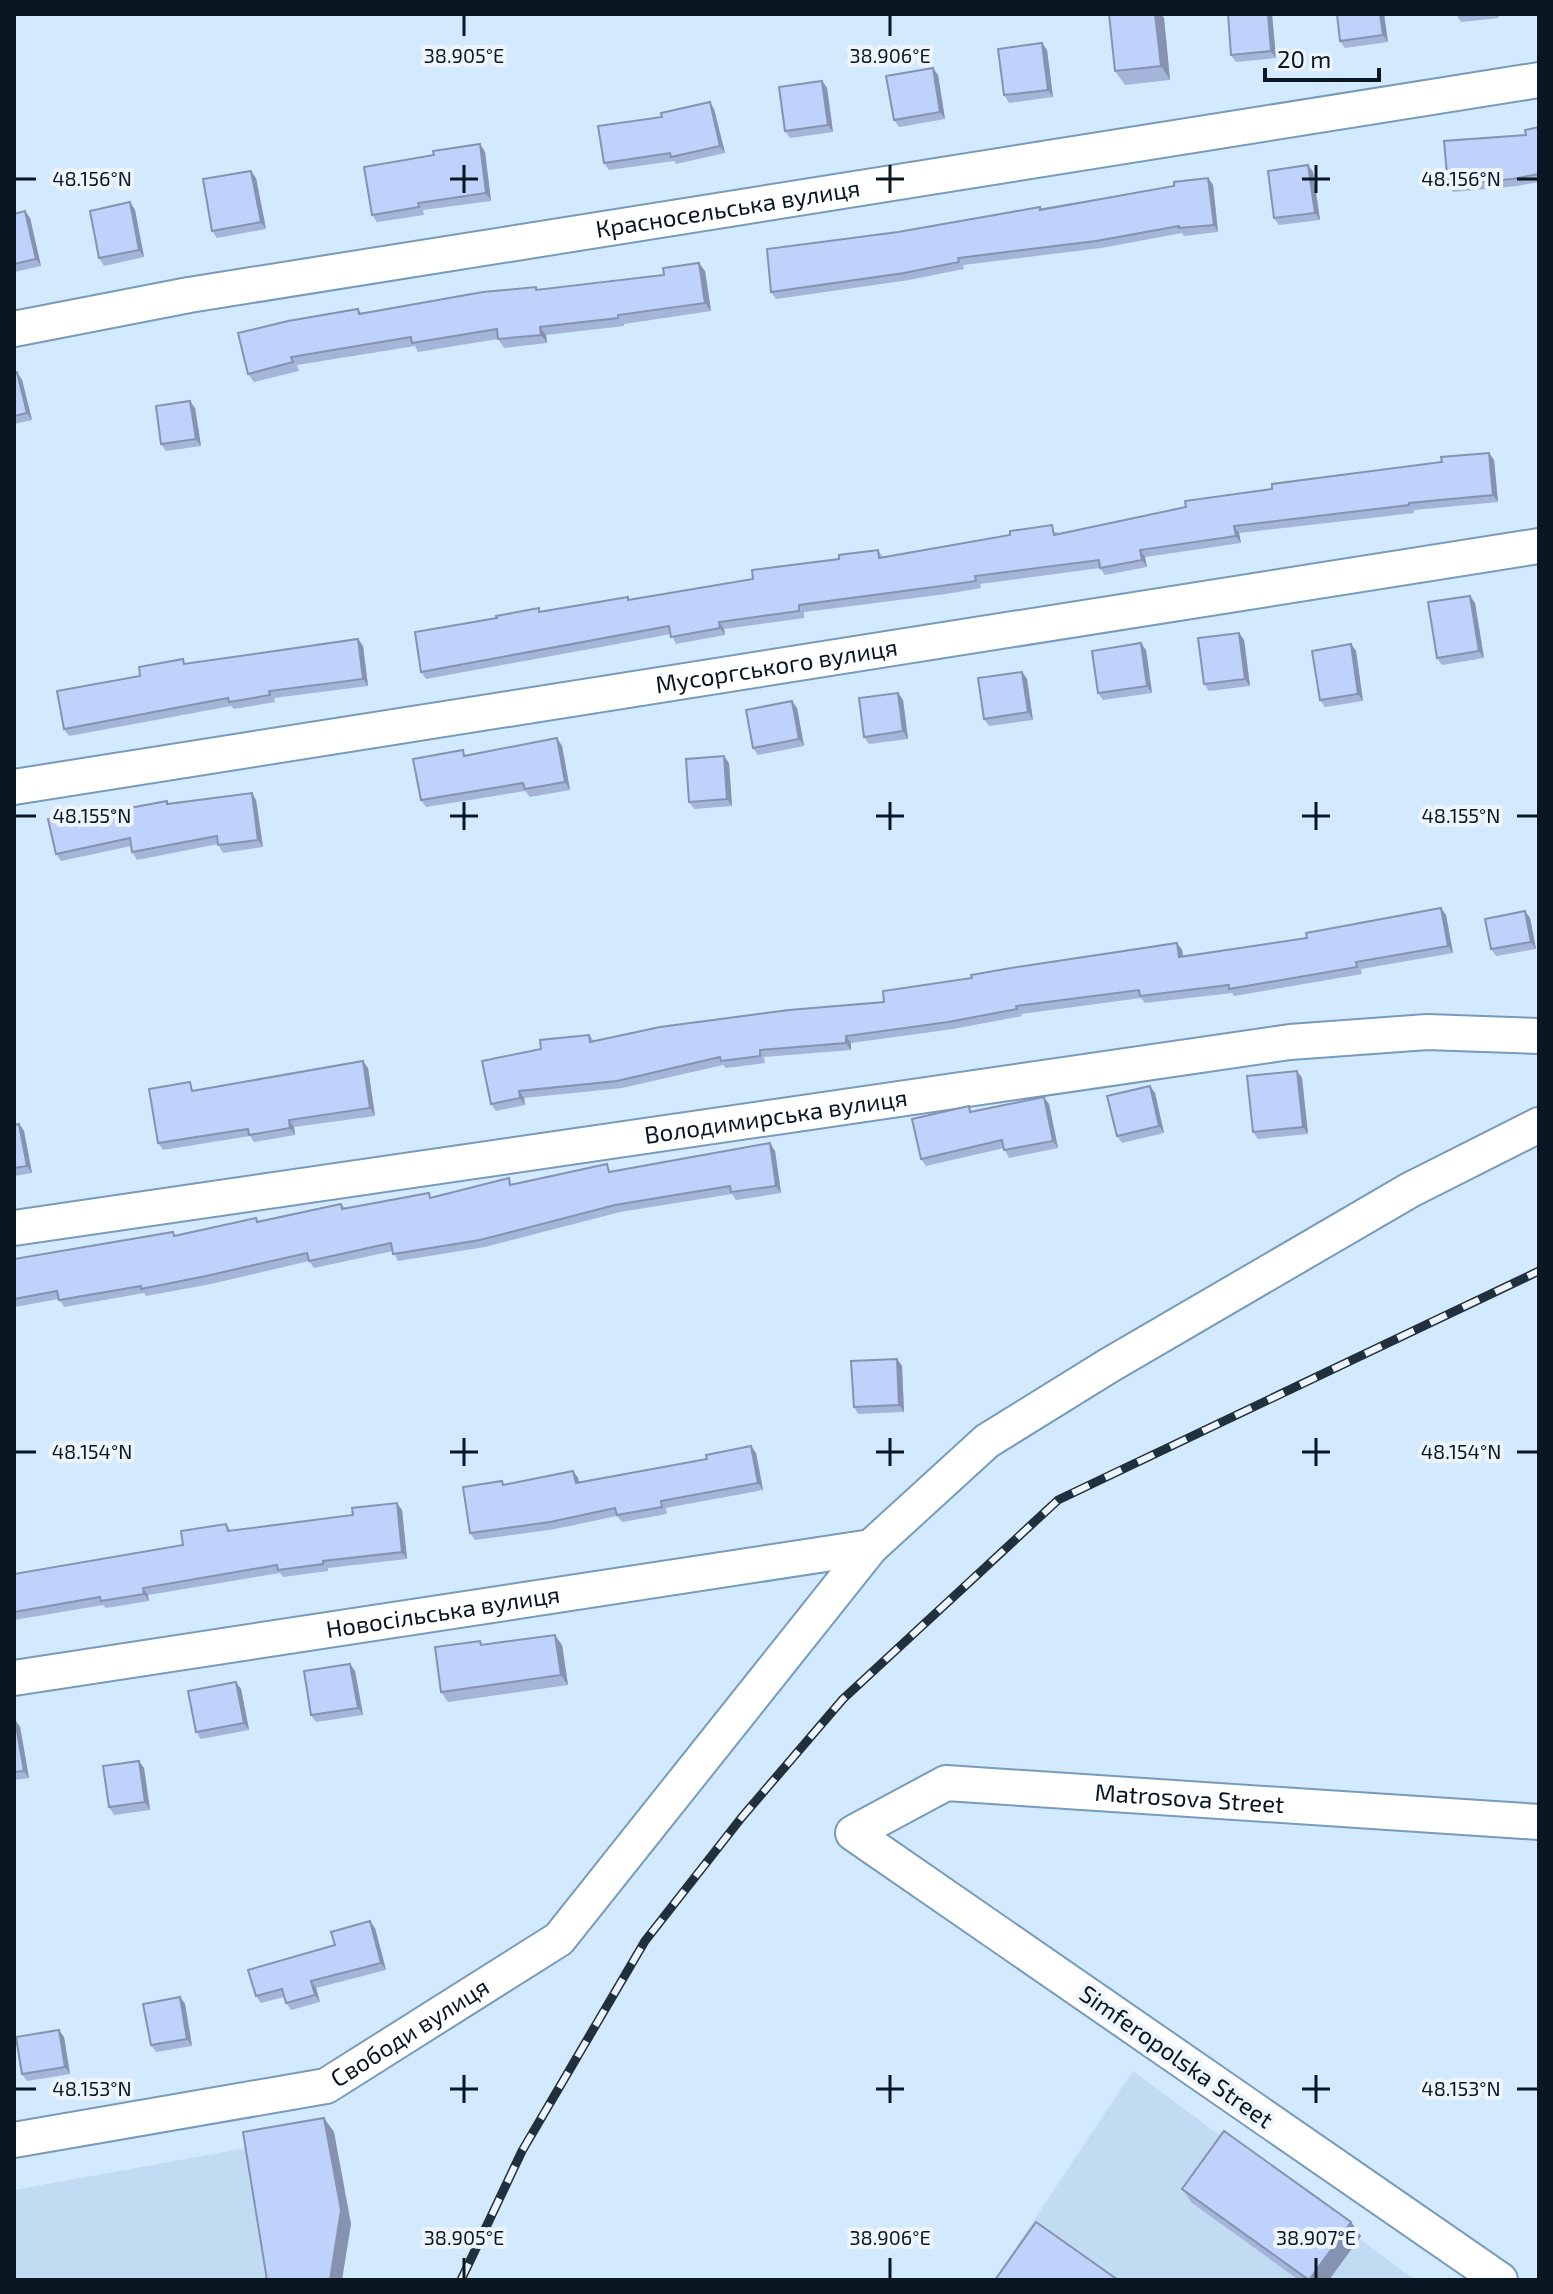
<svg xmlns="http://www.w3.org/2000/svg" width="1553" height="2294" viewBox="0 0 1553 2294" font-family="'Exo 2',sans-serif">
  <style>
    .built { fill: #c1dbf3 }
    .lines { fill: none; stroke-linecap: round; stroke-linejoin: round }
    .street-casing { stroke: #779bbb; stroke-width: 38 }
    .street { stroke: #fff; stroke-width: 34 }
    .rail-casing { stroke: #21303d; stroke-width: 9 }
    .rail { stroke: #edf4fb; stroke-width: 6; stroke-dasharray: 18; stroke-linecap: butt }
    .wall { fill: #a4b5d9 }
    .shaded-wall { fill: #8693b0 }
    .building { fill: #bfd2fc; stroke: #8693b0; stroke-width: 2 }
    .ticks { fill: none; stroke: #091723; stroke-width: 3 }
    .labels { text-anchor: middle; stroke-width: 8; stroke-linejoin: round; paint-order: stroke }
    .street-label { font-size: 24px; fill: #091723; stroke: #edf4fb }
    .ticks-label { font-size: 20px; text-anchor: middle; fill: #091723; stroke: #edf4fb; stroke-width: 8; stroke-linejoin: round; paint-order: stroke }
  </style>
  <rect width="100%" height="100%" fill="#d2e9fe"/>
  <g class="built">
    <path d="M1133,2071L1415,2280H994Z"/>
    <path d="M334,2132L351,2224L342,2280H14V2190Z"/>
  </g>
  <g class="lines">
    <g class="street-casing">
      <g id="street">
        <path id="s1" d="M14,329L189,295L1539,80"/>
        <path id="s2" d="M14,787L1539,546"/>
        <path id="s3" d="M14,1228L1290,1042L1427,1032L1539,1036"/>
        <path id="s4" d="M14,1678L871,1547"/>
        <path id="s5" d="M14,2140L326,2086L559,1939L871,1547L987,1441L1108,1366L1410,1190L1539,1125"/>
        <path id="s6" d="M1500,2280L853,1833L946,1783L1539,1822"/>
      </g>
    </g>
    <use href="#street" class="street"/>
    <g class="rail-casing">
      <path id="rail" d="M461,2280L522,2151L645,1941L742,1817L843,1699L1058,1500L1539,1271"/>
    </g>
    <use href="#rail" class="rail"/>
  </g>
  <g class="wall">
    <path d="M1272,14L1276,58L1236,62L1231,55Z"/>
    <path d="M1337,14H1384L1388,42L1345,48L1340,41Z"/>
    <path d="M1456,14H1498L1499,18L1461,22Z"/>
    <path d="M1164,18L1170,80L1125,85L1115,71Z"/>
    <path d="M1042,43L1047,50L1053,97L1009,103L1004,95Z"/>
    <path d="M938,75L945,119L899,127L894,120Z"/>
    <path d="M822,81L827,88L833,132L790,138L785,131Z"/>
    <path d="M714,109L725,153L676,164L674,161L609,170L604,163Z"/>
    <path d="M1539,127V182L1517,186L1453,192L1448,185Z"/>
    <path d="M480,144L485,152L491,201L423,210L424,215L377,222L372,215L434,155Z"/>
    <path d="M1308,165L1313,172L1320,220L1279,225L1274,218Z"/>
    <path d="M256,178L266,229L217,238L212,231Z"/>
    <path d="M1208,178L1213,185L1218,232L1184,236L1182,233L1101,248L963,265L964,269L909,280L776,299L771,292L898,232L1174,186Z"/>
    <path d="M135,210L144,257L104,266L99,258Z"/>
    <path d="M25,211L30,218L41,266L14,272V214Z"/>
    <path d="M705,271L711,311L624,324V326L546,335L547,343L504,348L498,339L418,352L415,346L297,365L299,371L254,382L248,374L358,309L361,313L538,290Z"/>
    <path d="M14,373L22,380L32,420L14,424Z"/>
    <path d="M195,408L201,446L166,451L161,444Z"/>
    <path d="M1489,453L1494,460L1498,502L1414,510V513L1239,533L1241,543L1145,557L1147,567L1105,575L1100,568L980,584L981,588L946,594L804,612V618L724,629L725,635L676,644L671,634L426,679L421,672L541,612L628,597L630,600L753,579L878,550L883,557L1057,532L1058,534L1272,489L1442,462Z"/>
    <path d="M1470,596L1475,603L1484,658L1442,665L1437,658Z"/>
    <path d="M1239,633L1244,640L1250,686L1209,691L1204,684Z"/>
    <path d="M358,639L363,646L368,686L274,698L275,702L234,709L231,706L69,736L64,729L140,676L186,664Z"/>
    <path d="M1351,644L1356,651L1363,701L1325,707L1320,700Z"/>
    <path d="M1146,650L1152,693L1103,700L1098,693Z"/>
    <path d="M1022,672L1027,679L1033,720L989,726L984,719Z"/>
    <path d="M898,693L903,700L908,739L869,744L864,737Z"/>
    <path d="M797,708L804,746L758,755L753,748Z"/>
    <path d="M562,746L570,790L530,797L525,791L426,807L421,800L467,756Z"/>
    <path d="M729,763L732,806L694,809L689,802Z"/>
    <path d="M256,800L263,847L223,853L218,844L137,860L132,852L131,846L61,861L56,854L94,815L167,801L169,804Z"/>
    <path d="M1441,908L1446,915L1453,953L1361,969L1362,974L1234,996L1232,993L1145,1003L1141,998L1021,1014L1022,1016L953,1029L851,1043V1050L764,1057L765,1063L726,1068L723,1065L622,1088L524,1098L525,1105L496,1111L491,1104L589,1035L594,1041L884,1002L972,978L1177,943L1182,950L1183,957L1307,938Z"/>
    <path d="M1530,918L1536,949L1496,956L1491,949Z"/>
    <path d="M368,1068L375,1116L294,1127L295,1135L254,1142L250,1136L163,1150L158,1143L195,1089V1091Z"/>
    <path d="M1297,1071L1302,1078L1308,1134L1258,1139L1253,1132Z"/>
    <path d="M1150,1086L1155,1093L1164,1133L1122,1143L1117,1136Z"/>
    <path d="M1049,1104L1058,1148L1009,1158L1004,1148L926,1166L921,1159L972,1112Z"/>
    <path d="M19,1124L24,1131L32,1173L14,1176V1125Z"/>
    <path d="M775,1151L781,1193L736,1200L732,1194L620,1212L485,1247L398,1261L393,1251L314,1268L309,1261L211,1284L146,1296L144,1293L64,1307L59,1299L14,1307V1259L176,1236L256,1218L258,1221L341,1204L345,1208L432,1197L513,1184Z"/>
    <path d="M897,1359L902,1366L904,1412L858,1414L854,1407Z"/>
    <path d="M751,1446L756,1453L763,1490L666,1508L667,1514L622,1522L617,1516L555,1529L475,1540L470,1533L505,1485L573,1471L578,1478L579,1483L707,1459Z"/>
    <path d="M402,1510L407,1559L328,1568V1571L283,1577L280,1573L148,1595L149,1601L106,1608L103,1605L14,1620V1574L183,1545L226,1524L231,1531Z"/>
    <path d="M562,1645L568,1685L448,1702L441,1692Z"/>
    <path d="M355,1671L363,1715L316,1722L311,1715Z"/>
    <path d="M241,1689L249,1730L201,1739L196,1732Z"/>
    <path d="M14,1720L20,1727L29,1778L14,1780Z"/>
    <path d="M144,1768L150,1810L114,1815L109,1807Z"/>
    <path d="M375,1928L386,1970L316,1988L320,2002L291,2010L286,2003L284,1997L261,2003L256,1996L335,1945Z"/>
    <path d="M180,1997L185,2004L192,2046L156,2052L151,2045Z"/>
    <path d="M64,2037L70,2074L27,2081L22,2074Z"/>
    <path d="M1182,2189L1351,2222L1361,2236L1329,2280H1299L1192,2203Z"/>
  </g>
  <g class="shaded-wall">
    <path d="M1155,14H1161L1164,18L1170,80L1161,66Z"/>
    <path d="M1268,14H1272L1276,58L1271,51Z"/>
    <path d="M1380,14H1384L1388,42L1383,35Z"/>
    <path d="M1042,43L1047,50L1053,97L1048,90Z"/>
    <path d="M933,68L938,75L945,119L940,112Z"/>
    <path d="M822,81L827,88L833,132L828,125Z"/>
    <path d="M710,102L714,109L725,153L720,146Z"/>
    <path d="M480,144L485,152L491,201L486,193Z"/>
    <path d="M1308,165L1313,172L1320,220L1315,213Z"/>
    <path d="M251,171L256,178L266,229L261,222Z"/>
    <path d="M1208,178L1213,185L1218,232L1214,225Z"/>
    <path d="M130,202L135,210L144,257L139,250Z"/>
    <path d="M25,211L30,218L41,266L36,259Z"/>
    <path d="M699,263L705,271L711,311L705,303Z"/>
    <path d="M540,327L546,335L547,343L541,335Z"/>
    <path d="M17,372L22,380L32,420L27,413Z"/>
    <path d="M190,401L195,408L201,446L196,439Z"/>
    <path d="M1489,453L1494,460L1498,502L1493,495Z"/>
    <path d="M1234,526L1239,533L1241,543L1236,536Z"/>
    <path d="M1140,550L1145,557L1147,567L1142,560Z"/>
    <path d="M1470,596L1475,603L1484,658L1479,651Z"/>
    <path d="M719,622L724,629L725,635L720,628Z"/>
    <path d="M1239,633L1244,640L1250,686L1245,679Z"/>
    <path d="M358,639L363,646L368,686L363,679Z"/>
    <path d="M1141,643L1146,650L1152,693L1147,686Z"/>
    <path d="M1351,644L1356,651L1363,701L1358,694Z"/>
    <path d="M1022,672L1027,679L1033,720L1028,712Z"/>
    <path d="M898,693L903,700L908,739L903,731Z"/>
    <path d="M792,701L797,708L804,746L799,739Z"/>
    <path d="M557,738L562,746L570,790L565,782Z"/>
    <path d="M724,756L729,763L732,806L727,799Z"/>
    <path d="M252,793L256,800L263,847L258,840Z"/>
    <path d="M1441,908L1446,915L1453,953L1448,946Z"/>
    <path d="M1525,911L1530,918L1536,949L1531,942Z"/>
    <path d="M1177,943L1182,950L1184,964L1179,957Z"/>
    <path d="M846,1036L851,1043V1050L846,1043Z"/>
    <path d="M363,1061L368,1068L375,1116L370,1108Z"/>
    <path d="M1297,1071L1302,1078L1308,1134L1303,1127Z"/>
    <path d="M1150,1086L1155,1093L1164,1133L1159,1126Z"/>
    <path d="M519,1091L524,1098L525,1105L520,1098Z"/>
    <path d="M1044,1097L1049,1104L1058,1148L1053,1141Z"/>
    <path d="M289,1120L294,1127L295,1135L290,1128Z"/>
    <path d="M19,1124L24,1131L32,1173L27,1166Z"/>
    <path d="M770,1143L775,1151L781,1193L776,1186Z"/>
    <path d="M897,1359L902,1366L904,1412L899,1405Z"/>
    <path d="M751,1446L756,1453L763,1490L758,1483Z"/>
    <path d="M573,1471L578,1478L581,1490L576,1483Z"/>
    <path d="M397,1503L402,1510L407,1559L402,1552Z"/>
    <path d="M143,1588L148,1595L149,1601L144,1594Z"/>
    <path d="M555,1635L562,1645L568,1685L561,1675Z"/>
    <path d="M350,1664L355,1671L363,1715L358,1708Z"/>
    <path d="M236,1682L241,1689L249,1730L244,1723Z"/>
    <path d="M15,1720L20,1727L29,1778L24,1771Z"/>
    <path d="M139,1761L144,1768L150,1810L145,1802Z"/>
    <path d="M370,1921L375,1928L386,1970L381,1963Z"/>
    <path d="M311,1981L316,1988L320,2002L315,1995Z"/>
    <path d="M180,1997L185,2004L192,2046L187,2039Z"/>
    <path d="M59,2030L64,2037L70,2074L65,2067Z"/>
    <path d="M324,2118L334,2132L351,2224L342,2280H330Z"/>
    <path d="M1351,2222L1361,2236L1329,2280H1309Z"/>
  </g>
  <g class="building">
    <path d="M1109,14H1155L1161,66L1115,71Z"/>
    <path d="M1228,14H1268L1271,51L1231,55Z"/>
    <path d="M1337,14H1380L1383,35L1340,41Z"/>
    <path d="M1042,43L1048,90L1004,95L998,49Z"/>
    <path d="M933,68L940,112L894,120L886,76Z"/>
    <path d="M822,81L828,125L785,131L779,87Z"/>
    <path d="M710,102L720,146L671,157L670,153L604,163L598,126L662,117L661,113Z"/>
    <path d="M1539,127V174L1512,179L1448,185L1444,141L1526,135L1525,130Z"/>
    <path d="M480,144L486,193L418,203L419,207L372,215L364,167L434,155L433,151Z"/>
    <path d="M1308,165L1315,213L1274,218L1268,171Z"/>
    <path d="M251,171L261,222L212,231L203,179Z"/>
    <path d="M1208,178L1214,225L1179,228V226L1096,241L958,258L959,262L904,273L771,292L767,249L898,232L1006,213L1040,207V210L1174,186V182Z"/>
    <path d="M130,202L139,250L99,258L90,211Z"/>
    <path d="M25,211L36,259L14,264V214Z"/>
    <path d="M699,263L705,303L618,315V318L540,327L541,335L498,339L497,329L412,343L411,337L291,357L293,362L248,374L238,333L288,321L358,309L359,314L483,292L536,287V290L664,275L663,268Z"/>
    <path d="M17,372L27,413L14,416V373Z"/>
    <path d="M190,401L196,439L161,444L156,406Z"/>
    <path d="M1489,453L1493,495L1409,503V505L1234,526L1236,536L1140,550L1142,560L1100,568L1099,560L975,576L976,581L941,586L799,605V611L719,622L720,628L671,637L669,626L421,672L415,632L497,618L496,616L539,608V612L628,597V600L753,579L752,570L839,559V555L878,550L879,558L1010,535V531L1052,525L1054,535L1186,507L1185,501L1272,489V484L1442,462L1441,457Z"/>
    <path d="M1470,596L1479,651L1437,658L1428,602Z"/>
    <path d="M1239,633L1245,679L1204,684L1198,638Z"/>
    <path d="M358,639L363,679L269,691L270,695L229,702L228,698L64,729L57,691L140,676L139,667L183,659L184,664Z"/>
    <path d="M1141,643L1147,686L1098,693L1092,651Z"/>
    <path d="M1351,644L1358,694L1320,700L1312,651Z"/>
    <path d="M1022,672L1028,712L984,719L978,678Z"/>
    <path d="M898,693L903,731L864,737L859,698Z"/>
    <path d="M792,701L799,739L753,748L746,710Z"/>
    <path d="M557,738L565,782L525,789L523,783L421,800L413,759L463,750L464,756Z"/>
    <path d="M724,756L727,799L689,802L686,759Z"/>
    <path d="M252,793L258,840L218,845L217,836L132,852L130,838L56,854L48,819L91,810L92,815L167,801V804Z"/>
    <path d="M1441,908L1448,946L1356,962L1357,967L1229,989V985L1140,996L1139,990L1016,1006L1017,1009L948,1022L846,1036V1043L760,1050V1056L721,1061L720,1057L617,1081L519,1091L520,1098L491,1104L482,1061L541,1049L540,1040L589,1035L590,1042L660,1027L789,1010L884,1002L883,991L972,978L971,975L1011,968L1177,943L1179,957L1307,938L1306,933Z"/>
    <path d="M1525,911L1531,942L1491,949L1485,919Z"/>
    <path d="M363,1061L370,1108L289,1120L290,1128L249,1135L248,1129L158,1143L149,1089L190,1082L192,1091Z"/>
    <path d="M1297,1071L1303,1127L1253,1132L1247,1076Z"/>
    <path d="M1150,1086L1159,1126L1117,1136L1107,1096Z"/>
    <path d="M1044,1097L1053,1141L1004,1150L1002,1140L921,1159L912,1119L969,1106L970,1112Z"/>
    <path d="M19,1124L27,1166L14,1168V1125Z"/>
    <path d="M770,1143L776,1186L731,1192L730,1186L615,1205L480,1240L393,1254L391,1243L309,1261L307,1253L206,1276L141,1289V1286L59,1300L57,1291L14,1299V1259L173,1232L174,1236L256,1218L257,1222L341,1204L342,1209L429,1193L430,1198L509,1178L510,1185L607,1164L609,1172Z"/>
    <path d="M897,1359L899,1405L854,1407L851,1361Z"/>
    <path d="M751,1446L758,1483L661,1501L662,1507L617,1515L615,1508L550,1522L470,1533L463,1487L502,1481L503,1485L573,1471L576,1483L707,1459L706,1455Z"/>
    <path d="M397,1503L402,1552L323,1561V1564L278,1570L277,1565L143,1588L144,1594L101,1601L100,1597L14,1612V1574L183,1545L181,1531L226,1524L228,1531L353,1515L352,1508Z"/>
    <path d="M555,1635L561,1675L441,1692L435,1647L480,1641L481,1645Z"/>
    <path d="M350,1664L358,1708L311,1715L304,1671Z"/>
    <path d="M236,1682L244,1723L196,1732L188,1691Z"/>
    <path d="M14,1720H15L24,1771L14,1772Z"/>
    <path d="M139,1761L145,1802L109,1807L103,1766Z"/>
    <path d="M370,1921L381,1963L311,1981L315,1995L286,2003L282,1989L256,1996L248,1970L335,1945L331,1932Z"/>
    <path d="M180,1997L187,2039L151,2045L143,2004Z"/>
    <path d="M59,2030L65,2067L22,2074L16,2037Z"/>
    <path d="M324,2118L341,2210L330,2280H267L243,2132Z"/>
    <path d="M1224,2131L1351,2222L1309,2280L1182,2189Z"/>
    <path d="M1036,2222L1118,2280H995Z"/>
  </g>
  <path class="ticks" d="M464,16V36M890,16V36M464,165V193M890,165V193M1316,165V193M16,179H36M450,179H478M876,179H904M1302,179H1330M1517,179H1537M464,802V830M890,802V830M1316,802V830M16,816H36M450,816H478M876,816H904M1302,816H1330M1517,816H1537M464,1438V1466M890,1438V1466M1316,1438V1466M16,1452H36M450,1452H478M876,1452H904M1302,1452H1330M1517,1452H1537M464,2075V2103M890,2075V2103M1316,2075V2103M16,2089H36M450,2089H478M876,2089H904M1302,2089H1330M1517,2089H1537M464,2258V2278M890,2258V2278M1316,2258V2278"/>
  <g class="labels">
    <g class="street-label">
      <text dy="8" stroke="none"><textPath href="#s1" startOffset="724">Красносельська вулиця</textPath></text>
      <text dy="8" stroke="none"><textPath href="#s2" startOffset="772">Мусоргського вулиця</textPath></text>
      <text dy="8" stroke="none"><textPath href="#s3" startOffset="770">Володимирська вулиця</textPath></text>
      <text dy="8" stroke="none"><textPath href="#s4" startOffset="434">Новосільська вулиця</textPath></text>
      <text dy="8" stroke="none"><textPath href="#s6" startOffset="1136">Matrosova Street</textPath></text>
      <text dy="8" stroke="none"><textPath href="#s5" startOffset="416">Свободи вулиця</textPath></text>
      <text transform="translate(1176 2057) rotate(35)" y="8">Simferopolska Street</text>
    </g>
  </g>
  <g class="ticks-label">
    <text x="464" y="63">38.905°E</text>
    <text x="890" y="63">38.906°E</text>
    <text x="92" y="186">48.156°N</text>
    <text x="1461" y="186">48.156°N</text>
    <text x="92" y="823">48.155°N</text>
    <text x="1461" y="823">48.155°N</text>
    <text x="92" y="1459">48.154°N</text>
    <text x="1461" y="1459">48.154°N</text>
    <text x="92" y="2096">48.153°N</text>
    <text x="1461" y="2096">48.153°N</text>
    <text x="464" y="2245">38.905°E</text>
    <text x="890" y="2245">38.906°E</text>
    <text x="1316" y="2245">38.907°E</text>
  </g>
  <rect width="1553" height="2294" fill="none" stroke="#091723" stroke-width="32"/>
  <path d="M1265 68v12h114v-12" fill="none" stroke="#091723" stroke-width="4"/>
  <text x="1277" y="68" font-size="24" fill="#091723" stroke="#edf4fb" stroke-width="6" paint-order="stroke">20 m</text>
</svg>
